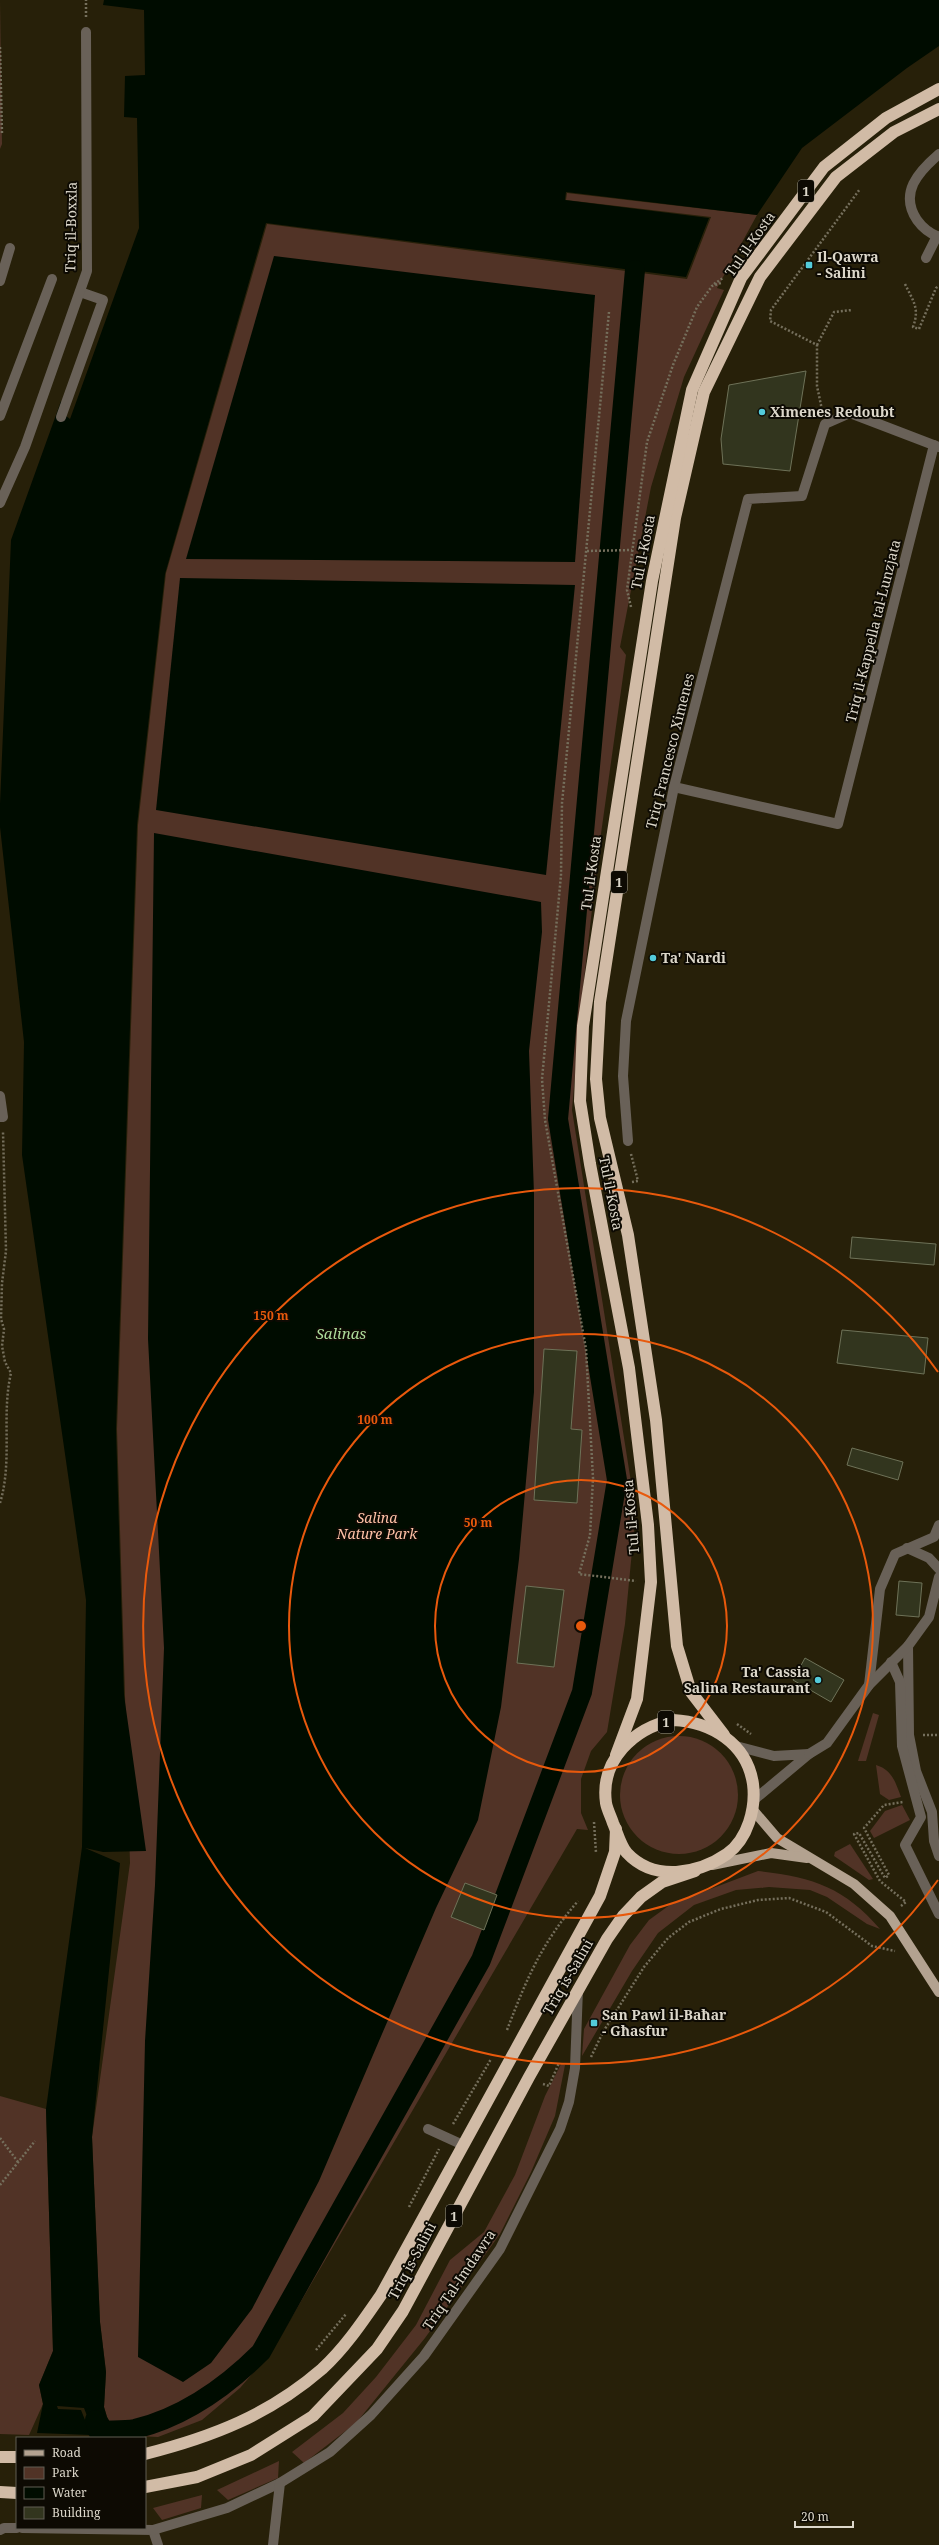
<svg xmlns="http://www.w3.org/2000/svg" width="939" height="2545" viewBox="0 0 939 2545" font-family="'Noto Serif',serif">
  <style>
    .green { fill: #513326 }
    .water { fill: #000c00 }
    .lines { fill: none; stroke-linecap: round; stroke-linejoin: round }
    .canal { stroke: #000c00; stroke-width: 20 }
    .building { fill: #32351e; stroke: #6e7258 }
    .path { stroke: #756f5c; stroke-width: 2.5; stroke-dasharray: 2 2; stroke-linecap: butt }
    .minor { stroke: #696158; stroke-width: 10 }
    .major { stroke: #b3a290; stroke-width: 10 }
    .highway { stroke: #d1bba6; stroke-width: 12 }
    .ring { fill: none; stroke: #e8590c; stroke-width: 2 }
    .poi-dot { fill: #53cbda; stroke: #0d0a03; stroke-width: 1.5 }
    .labels { text-anchor: middle; stroke-width: 4; stroke-linejoin: round; paint-order: stroke }
    .shield { fill: #0d0a03; stroke: #9e9a8e; stroke-width: 1 }
    .shield-label { font-size: 13px; font-weight: bold; fill: #dcd7ca }
    .street-label { font-size: 14px; fill: #dcd7ca; stroke: #0d0a03 }
    .poi-label { font-size: 14px; font-weight: bold; fill: #dcd7ca; stroke: #0d0a03; text-anchor: start }
    .park-label { font-size: 14px; font-style: italic; fill: #ffc1a7; stroke: #0d0a03 }
    .water-label { font-size: 15px; font-style: italic; fill: #aedc9b; stroke: #0d0a03 }
    .centre { fill: #e8590c; stroke: #0d0a03; stroke-width: 2 }
    .ring-label { font-size: 12px; text-anchor: middle; font-weight: bold; fill: #e8590c; stroke: #0d0a03; stroke-width: 4; stroke-linejoin: round; paint-order: stroke }
  </style>
  <rect width="100%" height="100%" fill="#272009"/>
  <g class="green">
    <path d="M0,0L2,144L0,149Z"/>
    <path d="M567,193L757,215L717,288L724,290L684,377L651,487L620,647L626,655L599,848L581,1006L572,1110L631,1482L634,1530L625,1624L607,1732L591,1751L581,1779V1813L588,1830L577,1829L272,2351L240,2388L202,2420L158,2437L117,2435L107,2417L104,2407L106,2372L100,2322L92,2137L130,1863L117,1429L138,825L166,573L267,224L687,279L711,217L566,200Z"/>
    <path d="M873,1713L879,1715L866,1761H858Z"/>
    <circle cx="679" cy="1795" r="59"/>
    <path d="M876,1765C892,1770 895,1781 901,1797L889,1800L880,1794Z"/>
    <path d="M902,1805L910,1820L874,1838L870,1831L885,1811Z"/>
    <path d="M850,1844L873,1879L869,1880L834,1856L835,1852Z"/>
    <path d="M758,1871C812,1877 844,1887 880,1929L867,1924L827,1897L810,1890L769,1887L736,1890L694,1905L658,1933L632,1971L582,2056L584,2029L630,1945L649,1920L671,1904Z"/>
    <path d="M561,2064L565,2065L555,2116L531,2172L500,2234L425,2338L356,2423L304,2463L292,2452L343,2413L376,2377L416,2325L450,2260L484,2232L515,2175L545,2096Z"/>
    <path d="M0,2096L46,2109L53,2351L39,2385L43,2404L29,2435L0,2434Z"/>
    <path d="M279,2461L278,2478L228,2500L217,2490Z"/>
    <path d="M202,2495L201,2508L162,2520L153,2508Z"/>
  </g>
  <g class="water">
    <path d="M104,0H939V46L907,68L802,148L757,215L566,192L565,200L709,218L686,277L266,223L165,574L137,825L116,1429L124,1695L146,1851L103,1852L85,1848L120,1863L92,2137L100,2322L106,2372L104,2407L107,2417L117,2435L94,2434L84,2408L57,2406L58,2409L81,2410L91,2435L37,2433L43,2404L39,2385L53,2351L46,2109L82,1847L86,1600L22,1155L24,1042L0,827V804L11,540L61,401L66,416L70,419L139,228L137,118L124,117L125,76L145,75L144,10L103,5Z"/>
    <path d="M274,256L595,295L575,562L186,559Z"/>
    <path d="M180,578L575,585L546,875L156,810Z"/>
    <path d="M154,833L541,902L542,932L529,1051L534,1194V1392L519,1559L501,1707L478,1820L436,1908L319,2181L252,2309L211,2363L183,2382L138,2357L145,2041L155,1885L164,1648L148,1339Z"/>
  </g>
  <g class="lines">
    <path class="canal" d="M95,2420L98,2431C110,2430 124,2431 135,2429C183,2417 226,2387 261,2352L481,1960L582,1692L617,1480L558,1119L635,270"/>
  </g>
  <g class="building">
    <path d="M806,371L790,471L723,464L721,439L729,385Z"/>
    <path d="M852,1237L936,1244L934,1265L850,1258Z"/>
    <path d="M842,1330L928,1338L924,1374L837,1363Z"/>
    <path d="M544,1349L577,1351L571,1429L582,1430L577,1503L534,1500Z"/>
    <path d="M852,1448L903,1462L898,1480L847,1465Z"/>
    <path d="M899,1581L922,1583L919,1617L896,1615Z"/>
    <path d="M526,1586L564,1590L554,1667L517,1663Z"/>
    <path d="M805,1658L844,1680L831,1702L793,1680Z"/>
    <path d="M465,1883L497,1895L484,1930L451,1917Z"/>
  </g>
  <g class="lines">
    <g class="path">
      <path d="M86,17V0"/>
      <path d="M0,47L2,134"/>
      <path d="M714,284L723,278"/>
      <path d="M905,284C913,301 920,308 913,327L919,329L936,288L939,286"/>
      <path d="M609,312L562,803L561,875L542,1079L545,1120L586,1349L593,1478L590,1535L579,1574L636,1581"/>
      <path d="M817,345L834,312L852,310"/>
      <path d="M822,410L817,386V345L770,321L771,310L860,189"/>
      <path d="M587,551L632,550"/>
      <path d="M631,607L627,590L647,442L673,365L697,307L712,286L721,283"/>
      <path d="M631,1154L638,1181L632,1182"/>
      <path d="M0,1503C13,1460 1,1416 11,1373L5,1362L2,1346L4,1329L1,1319L2,1283L6,1251L3,1132"/>
      <path d="M737,1724L751,1734"/>
      <path d="M923,1735H939"/>
      <path d="M594,1822L596,1853"/>
      <path d="M901,1906L906,1902L880,1881L854,1834L859,1833L885,1878L889,1875L864,1828L884,1805L903,1802"/>
      <path d="M507,2030C527,1978 541,1944 578,1901"/>
      <path d="M591,2057L603,2032L644,1967L668,1938L689,1922L721,1909L758,1900L789,1898L826,1912L872,1946L895,1951"/>
      <path d="M543,2084L549,2086L559,2063"/>
      <path d="M453,2124L491,2059"/>
      <path d="M0,2138L18,2162"/>
      <path d="M0,2185L35,2141"/>
      <path d="M409,2207L439,2149"/>
      <path d="M316,2350L346,2314"/>
    </g>
    <g class="minor">
      <path d="M939,154C918,172 899,193 917,220C922,227 931,234 939,237"/>
      <path d="M926,258L937,236"/>
      <path d="M0,281L10,248"/>
      <path d="M0,416L52,279"/>
      <path d="M61,417L103,300L80,292"/>
      <path d="M0,503L25,447L87,271L86,32"/>
      <path d="M674,787L838,824L934,445"/>
      <path d="M0,1096L3,1117H0"/>
      <path d="M628,1141L623,1076L626,1021L674,787L748,499L802,496L825,424L850,413L939,447"/>
      <path d="M907,1548L929,1558L939,1569"/>
      <path d="M908,1646L909,1735L916,1771L932,1812L934,1841L939,1856"/>
      <path d="M891,1662L900,1682L902,1746L921,1817L905,1845L939,1914"/>
      <path d="M869,1685L880,1589L895,1554L934,1537L939,1525"/>
      <path d="M736,1746L774,1756L809,1754L755,1799"/>
      <path d="M809,1754L827,1743L869,1685L908,1646L929,1617L939,1577"/>
      <path d="M428,2129L463,2145"/>
      <path d="M22,2528L153,2530L158,2545"/>
      <path d="M0,2530L4,2528H17"/>
      <path d="M153,2530L227,2508L280,2483"/>
      <path d="M273,2545L280,2483L330,2452L371,2415L424,2356L500,2249L560,2129L569,2102L575,2068L578,1989"/>
    </g>
    <g class="major">
      <path d="M753,1810L777,1838L854,1884L890,1916L939,1992"/>
      <path d="M712,1865L771,1853L807,1858"/>
    </g>
    <g class="highway">
      <path d="M673,1720C711,1722 747,1743 753,1784C756,1808 748,1839 727,1854C698,1874 654,1882 627,1853C621,1847 617,1832 613,1823C611,1817 607,1809 606,1803C600,1760 634,1728 673,1720Z"/>
      <path d="M724,1735L691,1692L677,1646L656,1420L628,1235L600,1118L596,1079L600,1002L675,518L704,392L760,277L836,177L894,132L939,109"/>
      <path d="M616,1755L637,1699L651,1582L648,1525L629,1368L590,1164L580,1101L583,1026L652,581L692,390L741,278L824,167L886,118L939,89"/>
      <path d="M145,2454C212,2437 269,2415 322,2369C345,2348 363,2321 381,2295L600,1896L615,1852L616,1829"/>
      <path d="M0,2457H17"/>
      <path d="M145,2487L197,2477L251,2455L313,2416L377,2349L403,2311L529,2077L607,1939L623,1916L641,1897L662,1882L695,1871"/>
      <path d="M0,2492L17,2493"/>
    </g>
  </g>
  <g class="ring">
    <circle cx="581" cy="1626" r="146"/>
    <circle cx="581" cy="1626" r="292"/>
    <path d="M938 1880A438 438 0 1 1 938 1372"/>
  </g>
  <g class="poi-dot">
    <rect x="805" y="261" width="8" height="8" rx="2"/>
    <circle cx="762" cy="412" r="4"/>
    <circle cx="653" cy="958" r="4"/>
    <circle cx="818" cy="1680" r="4"/>
    <rect x="590" y="2019" width="8" height="8" rx="2"/>
  </g>
  <g class="labels">
    <g class="shield">
      <rect x="798" y="180" width="16" height="22" rx="3"/>
      <rect x="611" y="871" width="16" height="22" rx="3"/>
      <rect x="658" y="1711" width="16" height="22" rx="3"/>
      <rect x="446" y="2205" width="16" height="22" rx="3"/>
    </g>
    <g class="shield-label">
      <text x="806" y="196">1</text>
      <text x="619" y="887">1</text>
      <text x="666" y="1727">1</text>
      <text x="454" y="2221">1</text>
    </g>
    <g class="street-label">
      <text transform="translate(71 227) rotate(-89)" y="5">Triq il-Boxxla</text>
      <text transform="translate(750 244) rotate(-55)" y="5">Tul il-Kosta</text>
      <text transform="translate(643 552) rotate(-79)" y="5">Tul il-Kosta</text>
      <text transform="translate(873 631) rotate(-76)" y="5">Triq il-Kappella tal-Lunzjata</text>
      <text transform="translate(670 751) rotate(-76)" y="5">Triq Francesco Ximenes</text>
      <text transform="translate(591 873) rotate(-82)" y="5">Tul il-Kosta</text>
      <text transform="translate(611 1193) rotate(79)" y="5">Tul il-Kosta</text>
      <text transform="translate(631 1517) rotate(-95)" y="5">Tul il-Kosta</text>
      <text transform="translate(568 1977) rotate(-60)" y="5">Triq is-Salini</text>
      <text transform="translate(412 2261) rotate(-62)" y="5">Triq is-Salini</text>
      <text transform="translate(459 2280) rotate(-56)" y="5">Triq Tal-Imdawra</text>
    </g>
    <g class="poi-label">
      <text x="817" y="262">Il-Qawra<tspan x="817" dy="16">- Salini</tspan></text>
      <text x="770" y="417">Ximenes Redoubt</text>
      <text x="661" y="963">Ta' Nardi</text>
      <text x="810" y="1677" text-anchor="end">Ta' Cassia<tspan x="810" dy="16">Salina Restaurant</tspan></text>
      <text x="602" y="2020">San Pawl il-Baħar<tspan x="602" dy="16">- Għasfur</tspan></text>
    </g>
    <g class="park-label">
      <text x="377" y="1523">Salina<tspan x="377" dy="16">Nature Park</tspan></text>
    </g>
    <g class="water-label">
      <text x="341" y="1339">Salinas</text>
    </g>
  </g>
  <circle cx="581" cy="1626" r="6" class="centre"/>
  <g class="ring-label">
    <text x="271" y="1320">150 m</text>
    <text x="375" y="1424">100 m</text>
    <text x="478" y="1527">50 m</text>
  </g>
  <rect x="16" y="2437" width="130" height="92" fill="#0d0a03" stroke="#605c53"/>
  <rect x="24" y="2450" width="20" height="6" fill="#b3a290" stroke="#605c53"/>
  <text x="52" y="2457" font-size="12" fill="#dcd7ca">Road</text>
  <rect x="24" y="2467" width="20" height="12" fill="#513326" stroke="#605c53"/>
  <text x="52" y="2477" font-size="12" fill="#dcd7ca">Park</text>
  <rect x="24" y="2487" width="20" height="12" fill="#000c00" stroke="#605c53"/>
  <text x="52" y="2497" font-size="12" fill="#dcd7ca">Water</text>
  <rect x="24" y="2507" width="20" height="12" fill="#32351e" stroke="#605c53"/>
  <text x="52" y="2517" font-size="12" fill="#dcd7ca">Building</text>
  <path d="M795 2521v6h58v-6" fill="none" stroke="#dcd7ca" stroke-width="2"/>
  <text x="801" y="2521" font-size="12" fill="#dcd7ca" stroke="#0d0a03" stroke-width="3" paint-order="stroke">20 m</text>
</svg>
